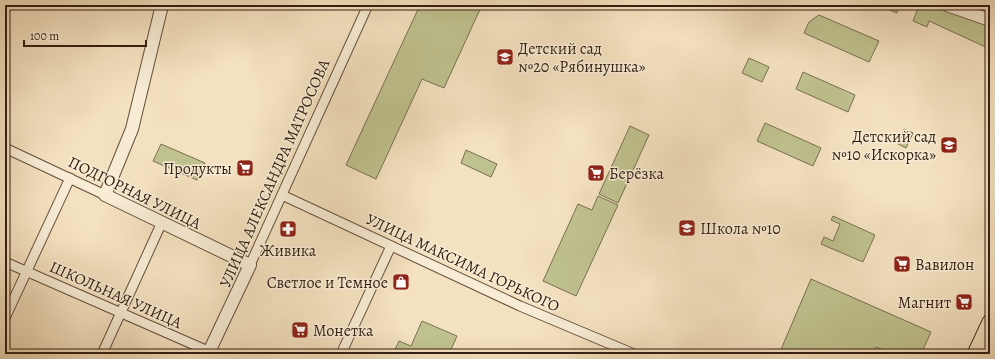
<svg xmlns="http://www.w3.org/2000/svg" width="995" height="359" viewBox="0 0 995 359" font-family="Alegreya,serif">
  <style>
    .green { fill: #bfc28f; stroke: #797050 }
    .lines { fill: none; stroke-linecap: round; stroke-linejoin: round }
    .minor-casing { stroke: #634f3c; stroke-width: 11 }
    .tertiary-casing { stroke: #634f3c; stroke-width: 14 }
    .primary-casing { stroke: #331e11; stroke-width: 17 }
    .minor { stroke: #f8ecd5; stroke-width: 9 }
    .tertiary { stroke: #f8ecd5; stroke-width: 12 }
    .primary { stroke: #f4e1bf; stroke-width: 15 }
    .labels { text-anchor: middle; stroke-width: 3; stroke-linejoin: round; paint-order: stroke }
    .poi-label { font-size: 16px; fill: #331e11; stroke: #f8ecd5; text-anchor: start }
    .street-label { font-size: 16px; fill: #331e11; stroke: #f8ecd5 }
  </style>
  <rect width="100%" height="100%" fill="#f4e1bf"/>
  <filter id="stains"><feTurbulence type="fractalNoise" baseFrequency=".005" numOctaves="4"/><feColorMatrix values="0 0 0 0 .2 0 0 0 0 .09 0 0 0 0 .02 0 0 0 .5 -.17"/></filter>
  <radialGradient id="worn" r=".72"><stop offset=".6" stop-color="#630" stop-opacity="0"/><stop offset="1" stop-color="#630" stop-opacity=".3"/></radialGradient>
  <g class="green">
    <path d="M420,5H482L444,88L422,79L376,179L346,165Z"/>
    <path d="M878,5H900L897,13Z"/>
    <path d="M919,5H932L990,26V49L929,21L927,27L913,21Z"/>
    <path d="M819,15L879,41L869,62L804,33L809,22Z"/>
    <path d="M749,58L769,67L762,82L742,73Z"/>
    <path d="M803,72L855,95L848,112L796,89Z"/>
    <path d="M765,123L821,148L813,166L757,141Z"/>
    <path d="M630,126L649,135L618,203L599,194Z"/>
    <path d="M904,129L913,133L906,148L898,144Z"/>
    <path d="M161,144L205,163L197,180L153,161Z"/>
    <path d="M466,150L497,164L491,177L461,163Z"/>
    <path d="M598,196L618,205L576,296L543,281L578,204L592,210Z"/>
    <path d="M833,216L875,235L863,262L821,244L824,237L833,241L840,224L831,220Z"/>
    <path d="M811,279L931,332L921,354H893L876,347L873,354H779Z"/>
    <path d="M422,321L457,336L449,354H393L399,341L411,346Z"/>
  </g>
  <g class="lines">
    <g class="minor-casing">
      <g id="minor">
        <path d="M5,148L105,195"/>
        <path d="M282,195L520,306L634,354"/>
        <path d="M5,262L215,354"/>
        <path d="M250,265L368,5"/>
        <path d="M5,318L70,178"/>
        <path d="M102,354L162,222"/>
        <path d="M341,354L391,246"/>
      </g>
    </g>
    <g class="tertiary-casing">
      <g id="tertiary">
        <path d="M162,5L132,129L105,195L250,265L208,354"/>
        <path d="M947,5L990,20"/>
      </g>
    </g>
    <g class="primary-casing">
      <path id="primary" d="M975,354L990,322"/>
    </g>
    <use href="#minor" class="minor"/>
    <use href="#tertiary" class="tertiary"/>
    <use href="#primary" class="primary"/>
  </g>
  <defs>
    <g id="school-square" transform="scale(0.9)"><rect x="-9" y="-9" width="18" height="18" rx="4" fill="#8f2418" stroke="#f8ecd5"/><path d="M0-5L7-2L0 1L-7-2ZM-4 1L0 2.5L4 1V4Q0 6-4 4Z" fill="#fff"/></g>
    <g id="supermarket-square" transform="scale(0.9)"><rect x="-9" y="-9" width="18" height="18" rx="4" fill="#8f2418" stroke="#f8ecd5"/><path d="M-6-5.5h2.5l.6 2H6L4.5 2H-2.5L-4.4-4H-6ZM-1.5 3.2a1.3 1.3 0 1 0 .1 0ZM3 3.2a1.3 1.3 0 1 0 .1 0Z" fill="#fff"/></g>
    <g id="pharmacy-square" transform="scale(0.9)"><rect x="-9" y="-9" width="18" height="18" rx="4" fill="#8f2418" stroke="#f8ecd5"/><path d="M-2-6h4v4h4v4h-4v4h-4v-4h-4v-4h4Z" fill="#fff"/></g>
    <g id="shop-square" transform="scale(0.9)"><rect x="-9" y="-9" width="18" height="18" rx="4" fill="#8f2418" stroke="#f8ecd5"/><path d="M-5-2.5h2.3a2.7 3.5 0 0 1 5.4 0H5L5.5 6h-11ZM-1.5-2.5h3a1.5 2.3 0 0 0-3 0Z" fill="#fff"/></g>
  </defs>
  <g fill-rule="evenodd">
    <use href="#school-square" x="505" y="57"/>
    <use href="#school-square" x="949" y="145"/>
    <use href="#supermarket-square" x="245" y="168"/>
    <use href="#supermarket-square" x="596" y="173"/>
    <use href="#school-square" x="687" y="228"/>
    <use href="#pharmacy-square" x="288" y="229"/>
    <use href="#supermarket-square" x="902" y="264"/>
    <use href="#shop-square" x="401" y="282"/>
    <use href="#supermarket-square" x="964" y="302"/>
    <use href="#supermarket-square" x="300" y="330"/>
  </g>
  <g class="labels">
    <g class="poi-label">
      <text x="518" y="54">Детский сад<tspan x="518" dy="18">№20 «Рябинушка»</tspan></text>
      <text x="936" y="142" text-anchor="end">Детский сад<tspan x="936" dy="18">№10 «Искорка»</tspan></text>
      <text x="232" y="174" text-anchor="end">Продукты</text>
      <text x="609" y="179">Берёзка</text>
      <text x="700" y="234">Школа №10</text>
      <text x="288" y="256" text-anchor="middle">Живика</text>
      <text x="915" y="270">Вавилон</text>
      <text x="388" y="288" text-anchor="end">Светлое и Темное</text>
      <text x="951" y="308" text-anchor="end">Магнит</text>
      <text x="313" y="336">Монетка</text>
    </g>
    <g class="street-label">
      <text transform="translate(274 173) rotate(-66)" y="6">УЛИЦА АЛЕКСАНДРА МАТРОСОВА</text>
      <text transform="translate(135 192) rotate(26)" y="6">ПОДГОРНАЯ УЛИЦА</text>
      <text transform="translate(463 262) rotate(25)" y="6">УЛИЦА МАКСИМА ГОРЬКОГО</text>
      <text transform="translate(116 294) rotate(24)" y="6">ШКОЛЬНАЯ УЛИЦА</text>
    </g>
  </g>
  <rect width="995" height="359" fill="none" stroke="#f4e1bf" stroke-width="20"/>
  <rect x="6" y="6" width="983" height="347" fill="none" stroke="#331e11" stroke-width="2"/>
  <rect x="10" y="10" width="975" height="339" fill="none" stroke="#331e11"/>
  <path d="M24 40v6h122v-6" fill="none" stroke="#331e11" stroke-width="2"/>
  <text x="30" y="40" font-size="12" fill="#331e11" stroke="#f8ecd5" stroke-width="3" paint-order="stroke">100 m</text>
  <rect width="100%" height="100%" filter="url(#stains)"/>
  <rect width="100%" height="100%" fill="url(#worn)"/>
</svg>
